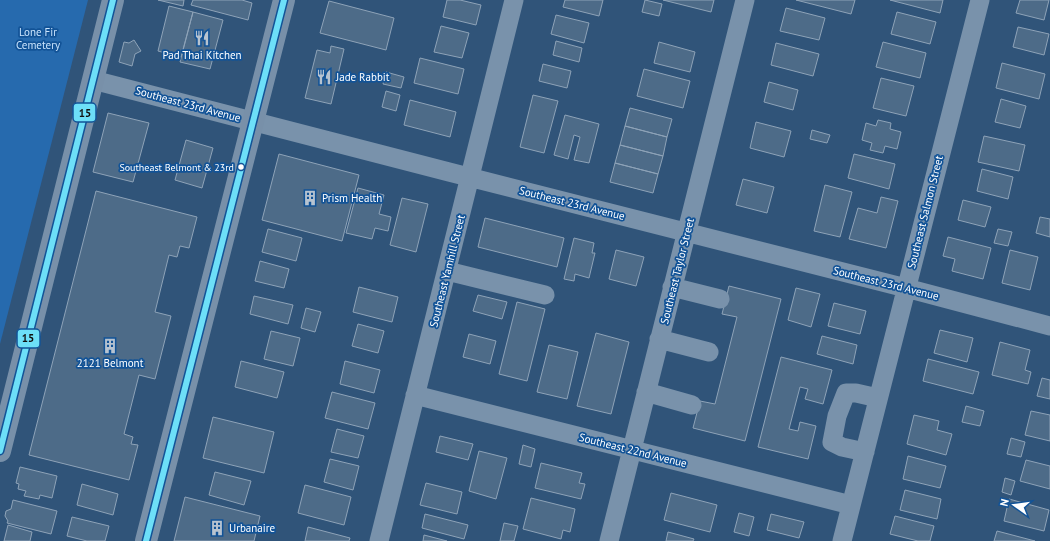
<svg xmlns="http://www.w3.org/2000/svg" width="1050" height="541" viewBox="0 0 1050 541" font-family="'PT Sans',sans-serif">
<style>
.green{fill:#266aae}
.building{fill:#4d6b88;stroke:#8ea3b8}
.lines{fill:none;stroke-linecap:round;stroke-linejoin:round}
.minor{stroke:#7992ab;stroke-width:19}
.major{stroke:#7890a9;stroke-width:22}
.bus-1-casing{stroke:#125397;stroke-width:9}
.bus-1{stroke:#6ddff8;stroke-width:6}
.bus-dot{fill:#fff;stroke:#125397;stroke-width:1.5}
.labels{text-anchor:middle;dominant-baseline:central;stroke-width:3.5;stroke-linejoin:round;paint-order:stroke}
.bus-label{font-size:10px;fill:#fff;stroke:#125397;text-anchor:end}
.park-label{font-size:11px;fill:#cae4fd;stroke:#125397}
.poi-label{font-size:11px;fill:#fff;stroke:#125397;text-anchor:start}
.street-label{font-size:11px;fill:#fff;stroke:#125397}
.line-badge{stroke:#125397;stroke-width:1.5}
.pale-badge-label{font-size:11px;text-anchor:middle;font-weight:bold;fill:#111}
</style>
<rect width="100%" height="100%" fill="#305479"/>
<path class="green" d="M0 0H88L0 344Z"/>
<path class="building" d="M158 0H184L183 6Z
M193 0H242L252 3 248 20 191 5Z
M447 0H460L481 5 476 25 443 17Z
M565 0H603L599 16 563 7Z
M645 0 662 4 659 16 642 12Z
M663 0H714L711 12Z
M796 0H855L851 14Z
M890 0H943L940 13Z
M1020 0H1049L1044 20 1016 13Z
M329 1 394 18 386 50 320 33Z
M169 6 193 12 181 57 158 51Z
M786 8 825 18 819 40 780 31Z
M193 12 223 20 210 69 180 62Z
M897 12 936 22 930 44 891 34Z
M556 15 589 23 584 43 551 34Z
M441 26 469 33 462 58 434 52Z
M1018 27 1049 34 1044 55 1013 47Z
M134 40 141 51 135 54 132 66 119 62 124 42 129 43Z
M556 41 582 48 579 62 553 55Z
M659 42 695 52 690 72 654 63Z
M883 42 926 53 920 78 876 67Z
M776 43 819 54 813 76 771 65Z
M331 46 344 49 331 104 305 98 317 50 330 53Z
M420 58 464 69 458 94 414 83Z
M1002 63 1045 74 1039 99 996 88Z
M543 64 571 71 567 88 539 81Z
M644 69 690 81 683 108 637 96Z
M386 72 404 77 401 88 383 84Z
M881 78 914 86 906 116 873 108Z
M769 82 798 90 793 110 764 102Z
M386 91 400 95 396 111 382 107Z
M533 95 558 101 544 153 520 147Z
M1001 99 1026 106 1020 128 995 122Z
M410 100 456 112 450 137 404 125Z
M630 108 672 119 667 137 625 126Z
M108 113 149 123 133 182 93 172Z
M565 115 599 124 589 163 574 160 580 137 574 135 568 159 554 155Z
M878 120 891 123 890 129 901 132 897 149 885 146 883 153 870 150 872 143 862 140 866 123 876 126Z
M756 122 791 131 784 157 750 148Z
M625 126 667 137 663 156 620 145Z
M812 130 830 135 827 143 810 139Z
M984 136 1025 145 1019 171 978 162Z
M186 140 213 148 202 188 175 180Z
M620 145 663 156 658 174 615 163Z
M279 154 359 175 342 241 262 220Z
M854 154 895 164 889 189 848 178Z
M615 163 658 174 653 193 610 182Z
M982 169 1013 177 1008 199 977 191Z
M743 179 774 187 767 213 736 205Z
M825 185 852 192 840 237 814 231Z
M358 188 384 195 379 214 391 217 388 231 375 228 372 239 346 233Z
M96 191 197 217 189 248 180 246 177 257 169 255 155 312 171 316 155 379 139 375 124 434 133 437 131 444 138 445 129 480 29 455Z
M881 197 898 201 886 248 849 239 858 208 877 213Z
M402 198 428 204 416 252 390 245Z
M963 200 991 207 985 227 958 220Z
M1040 217 1050 219V237L1036 233Z
M485 218 564 238 557 267 478 247Z
M268 229 302 238 296 261 262 252Z
M998 229 1012 232 1008 246 994 243Z
M948 237 991 248 983 279 952 271 955 259 943 256Z
M574 238 594 243 592 253H595L589 278 575 274 574 281 564 279Z
M616 250 644 257 636 286 609 279Z
M1010 250 1038 257 1030 290 1002 283Z
M260 261 289 269 284 288 255 281Z
M729 286 781 299 745 441 693 428 700 401 715 404 737 317 722 314Z
M359 287 398 297 392 322 353 312Z
M796 288 820 294 811 327 788 320Z
M478 295 507 302 502 319 473 311Z
M254 296 293 305 288 324 250 314Z
M517 302 545 309 527 381 499 374Z
M834 303 866 311 860 334 828 326Z
M306 308 321 312 315 332 301 328Z
M358 324 384 331 378 353 352 346Z
M940 330 973 338 967 362 934 353Z
M271 331 300 338 293 366 264 359Z
M596 333 629 342 611 414 577 406Z
M469 334 496 341 490 364 463 357Z
M822 336 857 345 853 364 817 354Z
M1000 342 1030 350 1025 370 1031 372 1028 384 992 375Z
M549 345 578 352 567 399 537 392Z
M781 357 832 370 823 404 805 399 808 389 800 387 789 429 798 431 800 422 816 426 808 459 758 447Z
M928 359 979 372 973 394 923 381Z
M241 361 284 372 277 398 235 387Z
M345 361 380 370 374 393 340 384Z
M1042 378 1050 380V399L1037 396Z
M332 392 375 403 368 429 325 418Z
M966 406 984 411 980 426 962 422Z
M1031 411 1050 415V441L1025 435Z
M914 415 939 421 937 430 952 434 946 455 907 444Z
M213 417 274 432 264 473 203 458Z
M337 429 364 436 358 458 331 452Z
M440 436 473 444 468 460 436 452Z
M1011 438 1025 442 1021 457 1007 454Z
M523 445 535 449 531 467 519 464Z
M479 451 507 458 496 499 469 491Z
M908 456 946 466 940 488 903 479Z
M330 459 359 466 353 490 324 482Z
M1026 460 1050 466V489L1020 481Z
M541 463 582 473 579 483 585 484 581 499 535 488Z
M20 467 57 476 52 498 40 495 39 499 24 496 26 491 18 489 19 484 16 483Z
M215 472 251 481 244 505 209 495Z
M1005 478 1015 481 1011 495 1002 492Z
M426 483 462 492 457 514 420 505Z
M82 484 118 494 113 515 77 505Z
M305 485 351 497 344 525 298 513Z
M905 490 941 499 937 519 900 510Z
M671 493 717 505 710 532 664 520Z
M185 497 260 516 254 541H174Z
M531 498 575 509 570 532 563 530 561 539 523 529Z
M1009 499 1049 510 1044 531 1004 521Z
M13 500 57 511 51 534 7 523 8 521 5 516 6 511 11 509Z
M739 513 754 517 749 536 734 532Z
M425 514 468 525 464 539 422 528Z
M771 514 804 522 799 538 767 530Z
M895 516 934 526 930 541H918L890 534Z
M72 517 109 526 105 541H87L67 536Z
M504 523 518 526 514 541H500Z
M8 525 32 532 30 541H4Z
M308 527 350 538 349 541H305Z
M997 531 1035 541H994Z
M668 532 694 539 693 541H666Z
M424 535 447 541H423Z"/>
<g class="lines">
<path class="minor" d="M93 80 449 172 906 288 1050 326
M447 271 545 295
M672 287 720 299
M659 339 709 352
M646 392 692 405
M415 395 851 505
M865 452 842 447 832 442 837 416 846 393H856L878 398
M379 541 514 0
M609 541 745 0
M842 541 980 0"/>
<path class="major" d="M0 451 113 0
M146 541 284 0"/>
<defs>
<path id="bus-1" d="M0 451 113 0
M146 541 284 0"/>
</defs>
<use href="#bus-1" class="bus-1-casing"/>
<use href="#bus-1" class="bus-1"/>
</g>
<defs>
<symbol id="restaurant-bare" viewBox="-9 -9 18 18"><path d="M-5-6h1v4h1v-4h1v4h1v-4h1v5L-1.5 .5V6h-2V.5L-5-1ZM5-6V6H3V1.5H1.5Q1.5-4 5-6Z" fill="#b7c3d0" stroke="#125397" stroke-width="2.5" paint-order="stroke"/></symbol>
<symbol id="building-bare" viewBox="-9 -9 18 18"><path d="M-4-6H4V6H1V3H-1V6H-4ZM-2.5-4.3h1.7v1.8h-1.7ZM.8-4.3h1.7v1.8H.8ZM-2.5-1h1.7V.8h-1.7ZM.8-1h1.7V.8H.8Z" fill="#b7c3d0" stroke="#125397" stroke-width="2.5" paint-order="stroke"/></symbol>
</defs>
<g fill-rule="evenodd">
<use href="#restaurant-bare" x="191" y="27" width="22" height="22"/>
<use href="#restaurant-bare" x="313" y="66" width="22" height="22"/>
<use href="#building-bare" x="299" y="187" width="22" height="22"/>
<use href="#building-bare" x="99" y="335" width="22" height="22"/>
<use href="#building-bare" x="206" y="517" width="22" height="22"/>
</g>
<circle class="bus-dot" cx="241" cy="167" r="3.5"/>
<g class="labels">
<g class="bus-label">
<text x="234" y="167">Southeast Belmont &amp; 23rd</text>
</g>
<g class="park-label">
<text x="38" y="32">Lone Fir<tspan x="38" dy="13">Cemetery</tspan></text>
</g>
<g class="poi-label">
<text x="202" y="55" text-anchor="middle">Pad Thai Kitchen</text>
<text x="336" y="77">Jade Rabbit</text>
<text x="322" y="198">Prism Health</text>
<text x="110" y="363" text-anchor="middle">2121 Belmont</text>
<text x="229" y="528">Urbanaire</text>
</g>
<g class="street-label">
<text transform="translate(188 104) rotate(15)">Southeast 23rd Avenue</text>
<text transform="translate(572 203) rotate(14)">Southeast 23rd Avenue</text>
<text transform="translate(925 212) rotate(-76)">Southeast Salmon Street</text>
<text transform="translate(447 271) rotate(-76)">Southeast Yamhill Street</text>
<text transform="translate(677 271) rotate(-76)">Southeast Taylor Street</text>
<text transform="translate(886 283) rotate(14)">Southeast 23rd Avenue</text>
<text transform="translate(633 450) rotate(14)">Southeast 22nd Avenue</text>
</g>
</g>
<g class="line-badge">
<rect x="73" y="103" width="23" height="19" rx="4" fill="#6ddff8"/>
<rect x="17" y="329" width="23" height="19" rx="4" fill="#6ddff8"/>
</g>
<g class="pale-badge-label">
<text x="85" y="117">15</text>
<text x="28" y="342">15</text>
</g>
<g transform="translate(1014 505) rotate(284)" stroke="#125397" stroke-width="3" paint-order="stroke">
<path d="M0-3L7 15L0 10L-7 15Z" fill="#ffffff"/>
<text y="-6" font-size="11" font-weight="bold" text-anchor="middle" fill="#ffffff">N</text>
</g>
</svg>
